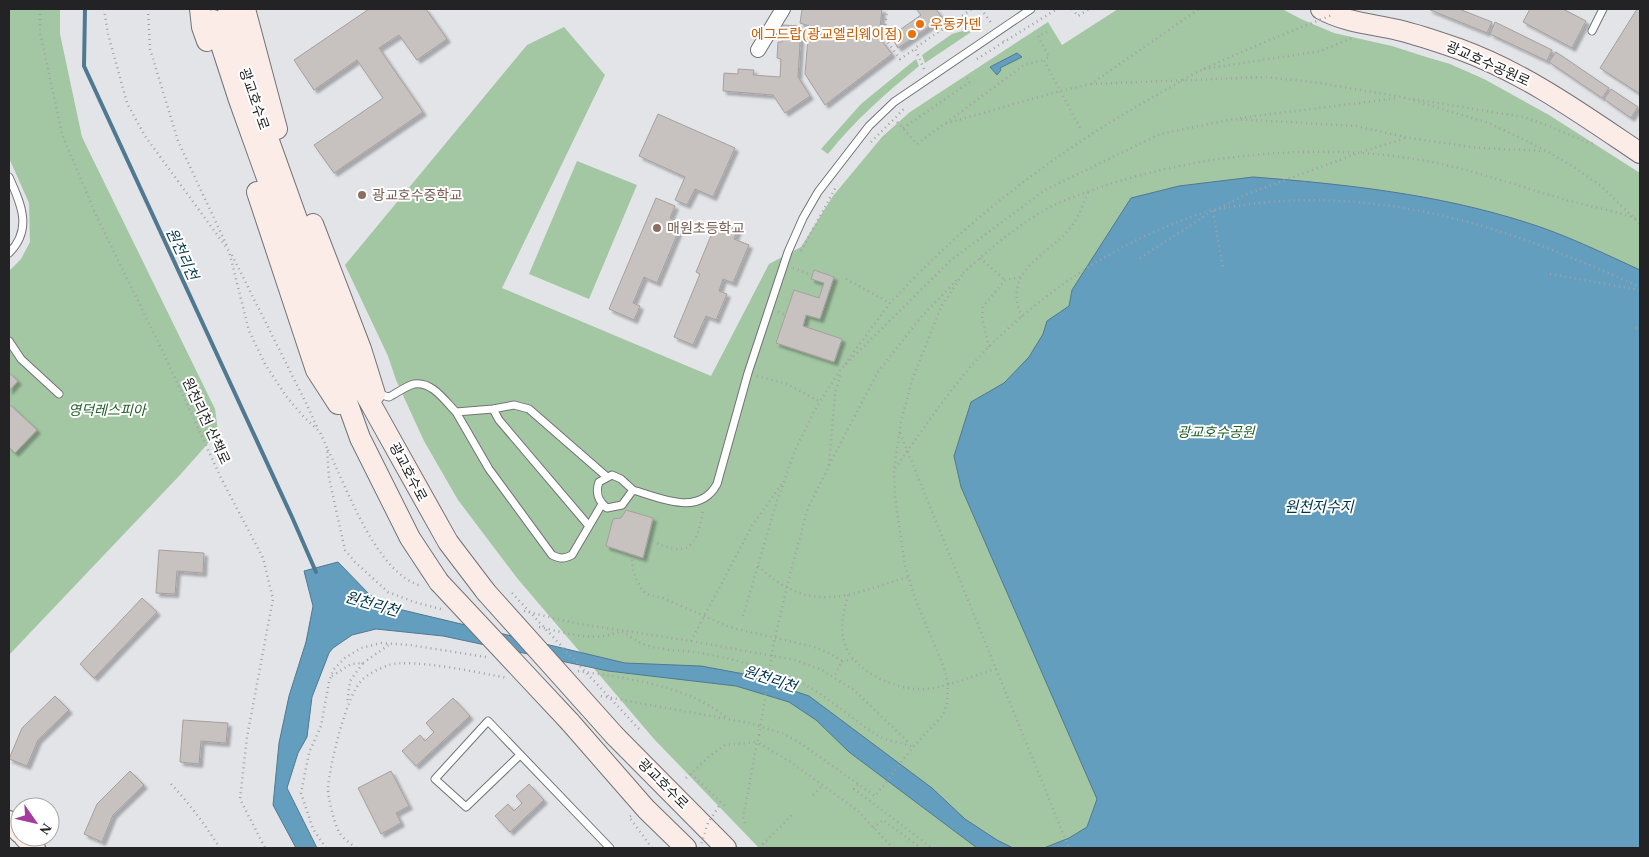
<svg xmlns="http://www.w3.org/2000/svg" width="1649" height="857" viewBox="0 0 1649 857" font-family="'Times New Roman','Noto Sans KR',serif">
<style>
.green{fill:#a3c6a3}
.water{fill:#639ebf;stroke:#507991}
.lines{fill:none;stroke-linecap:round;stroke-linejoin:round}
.stream{stroke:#507991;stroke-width:4}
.building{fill:#c7c2c0;stroke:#a5a09f;filter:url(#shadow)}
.lane-casing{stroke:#727376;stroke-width:9}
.street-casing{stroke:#727376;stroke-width:16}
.secondary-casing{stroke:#727376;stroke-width:22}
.path{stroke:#a1a2a5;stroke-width:2.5;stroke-dasharray:1 4;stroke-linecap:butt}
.lane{stroke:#fff;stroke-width:7}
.street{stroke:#fff;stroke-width:14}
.secondary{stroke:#fcece7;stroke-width:20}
.secondary-bridge-casing{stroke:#727376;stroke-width:22;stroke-linecap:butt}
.path-bridge{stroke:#a1a2a5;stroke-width:2.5;stroke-dasharray:1 4;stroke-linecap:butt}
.secondary-bridge{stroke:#fcece7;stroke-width:20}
.food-dot{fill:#e8710a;stroke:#fff;stroke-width:2}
.education-dot{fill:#8d6e63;stroke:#fff;stroke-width:2}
.labels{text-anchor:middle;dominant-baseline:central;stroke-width:4;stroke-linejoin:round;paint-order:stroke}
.food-label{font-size:14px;fill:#c56008;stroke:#fff;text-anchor:start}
.street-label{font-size:14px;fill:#232325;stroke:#fff}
.education-label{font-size:14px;fill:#785e54;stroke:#fff;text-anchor:start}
.park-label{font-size:14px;font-style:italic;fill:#226027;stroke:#fff}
.water-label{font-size:15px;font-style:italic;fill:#00354c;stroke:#fff}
</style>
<defs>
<filter id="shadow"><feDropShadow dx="3.5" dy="3.5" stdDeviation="1" flood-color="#0004"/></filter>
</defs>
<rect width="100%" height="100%" fill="#e3e4e8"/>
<path class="green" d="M9 9H60V34L82 137 215 409 218 432 180 475 9 655V271L21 259 30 242 29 203 9 158Z
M1118 9H1282L1301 19 1334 33 1392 46 1423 56 1450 64 1484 79 1549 115 1640 173V848H759L654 739 517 578 458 500 424 441 396 380 388 356 345 265 527 45 564 27 605 75 502 288 711 376 769 264 801 247 833 196 882 137 910 112 1048 22 1062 45Z
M966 30 971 32 925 63 922 55 952 34Z
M916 59 919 66C886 93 855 120 828 154L821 149 861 104Z
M577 161 637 185 589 299 529 274Z"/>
<path class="water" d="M1017 53 1022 57 1000 68 1001 70 997 75 990 67Z
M1253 177C1344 184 1437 194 1525 222 1564 234 1603 253 1640 270V848H1044L1069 838 1087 827 1097 799 961 487 954 456 971 402 1004 383 1029 357 1043 334 1047 321 1069 306 1072 290 1131 198 1179 186Z
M338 562 370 595 394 608 625 663 701 666 744 674 809 696 932 788 965 819 997 840 1013 848H977L849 752 816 720 789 702 736 686 608 671 443 636 376 629 352 635 333 648 329 653 312 697 307 737 298 753 287 788 317 848H296L273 805 279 743 289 696 306 642 313 606 304 571Z"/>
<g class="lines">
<path class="stream" d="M85 9 84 66 292 517 316 572"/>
</g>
<path class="building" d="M369 9H426L447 39 417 60 399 35 379 48 423 112 334 173 314 145 383 98 357 60 314 90 294 60Z
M802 9H882L879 37 892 54 825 105 805 74 809 26 800 23Z
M916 9H936L942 18 898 48 891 36 921 15Z
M1428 9H1459L1492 22 1487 33Z
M1530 9H1563L1586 21 1572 48 1523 22Z
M1637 9H1640V94L1600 68Z
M1495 22 1552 50 1547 61 1490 34Z
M783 25 801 26 798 77 810 96 785 113 773 95 723 91 724 73 738 74V69L754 70 753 75 780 77 781 59 777 58 778 42H782Z
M1556 52 1609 88 1602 98 1549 62Z
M1611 89 1638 107 1631 118 1604 99Z
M658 114 735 148 713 197 695 189 687 205 675 200 685 177 639 156Z
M656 198 675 206 670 218 682 223 657 283 644 277 633 303 640 306 634 320 609 309Z
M717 221 738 230 734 239 749 245 733 283 723 279 719 291 727 294 716 320 706 316 693 345 674 337 700 274 696 272Z
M814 270 834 277 820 319 806 315 803 326 842 339 834 362 776 343 794 290 819 298 824 283 811 279Z
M9 373 18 381 9 391Z
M9 404 37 430 15 453 9 447Z
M626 510 653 518 643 558 606 546 613 519 621 518Z
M159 550 204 553 203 573 177 571 175 594 156 593Z
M142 598 157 612 94 678 80 664Z
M55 696 69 710 38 740 27 766 9 759 22 728Z
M453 698 470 716 416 766 402 751 420 735 425 741 434 732 426 723Z
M183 720 228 723 226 743 201 741 199 764 180 762Z
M130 771 144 785 113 815 102 842 84 834 97 804Z
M391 771 409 806 396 813 401 823 381 834 358 788Z
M529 784 544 800 510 832 495 816 508 804 514 811 522 803 516 796Z"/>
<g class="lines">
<defs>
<path id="lane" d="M1592 31 1603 9
M9 177C21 204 33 229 9 253
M9 341 21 359 59 394
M378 394 389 397C397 393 406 386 414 384 432 381 445 401 456 412
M493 409 499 420 589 526
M612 475 621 479 633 490 622 505 607 508C598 501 595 493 599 482Z
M633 490C661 498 699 517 717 484L748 373 788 252 803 218 818 192 869 126 894 102 1031 9
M602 504 572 555C564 559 560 559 552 555L489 469 456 412 493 409 514 405 529 409 607 477
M520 755 466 807 435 779 488 721 610 848"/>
<path id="street" d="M758 50 783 9"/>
<path id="secondary" d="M200 9 202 27 207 41
M245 9 277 129
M1321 9C1344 22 1372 24 1398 30 1419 35 1439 42 1459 49 1525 73 1582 114 1640 153
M228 13 249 85 313 264 344 356 448 542 486 592
M213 20 239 100 360 438 410 538 439 582
M257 192 316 370 338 404
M313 224 361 349 375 394
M570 722 646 809 686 848
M615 736 726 848
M9 821 20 833
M24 837 35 848"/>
</defs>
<use href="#lane" class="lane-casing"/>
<use href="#street" class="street-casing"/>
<use href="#secondary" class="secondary-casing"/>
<path class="path" d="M40 9V32L62 134 95 213 164 354 221 478 263 558 273 599 247 737 240 799 265 848
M104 9 108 34 127 103 145 136 229 251 249 331 265 364 286 396 303 416 320 432 327 448 329 478 345 550 355 562 388 592 414 602 441 609
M148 9 150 49 178 141 227 246
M887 9 884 37 900 59 915 49
M981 9 992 24
M1072 9 1078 16 1089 9
M1047 32 1038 36 1049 57 1044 60 1081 130
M1003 41 1004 42 1057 9
M977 59 1004 42
M924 69 915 48 972 9
M1204 69 1321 51 1352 38
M1091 84 1265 77 1320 83 1402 97 1489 123 1547 151 1575 168 1601 186 1640 224
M1413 99 1523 117 1549 126 1589 143 1596 144
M1240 118 1398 98
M897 122 917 144 944 124 1060 91 1091 84 1199 9
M946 123 1024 65 1044 60
M903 128 970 82 965 75
M871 142 906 107
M1361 152 1406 138
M1215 210 1247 194 1356 154
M1213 211 1223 268
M801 251 837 185
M232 255 307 405 318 429
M980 258 1005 280
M1140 258 1208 214
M793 268 812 275
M963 273C991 248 1021 222 1054 205 1071 197 1090 191 1107 185 1206 153 1319 143 1421 160 1468 168 1514 185 1560 198 1586 206 1614 210 1640 220
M1550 274 1640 290
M846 279 890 303
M778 312 785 315
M1022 317C1001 270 1047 257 1071 227 1079 217 1083 204 1088 192
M1636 328H1640
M989 347 982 318 983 307 1005 280 1021 277
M845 364 890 303 914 278
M757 376 787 384 819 401
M900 433 1069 848
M328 450C347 488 377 575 422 586
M829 465 878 372 921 317 958 279
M895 468C928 423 959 374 1000 336 1050 289 1109 249 1173 224 1186 219 1200 213 1214 210 1301 192 1390 200 1475 224 1532 240 1586 263 1640 287
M827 470 829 465 835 393 841 373
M703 512C696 548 688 558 652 541L647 562 632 558 633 570 637 581 643 591 649 595 663 598 729 627 814 647 831 654 842 661 834 677
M758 566C811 616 848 595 908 577
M848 595C844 611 839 628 845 644 854 672 897 691 925 689 949 687 973 675 996 669
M524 611 574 623 691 641 795 660 820 669 854 690 910 744
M743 616 776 504 795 450 817 406 841 369 951 260 1045 190 1160 134 1234 119 1356 126 1409 138 1478 148 1547 151
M539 627C567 633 595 643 621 631 628 635 634 640 641 643 657 651 683 650 701 653 731 658 760 667 788 677 821 689 848 717 877 735 888 742 901 742 913 747
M691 641 752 526 783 482
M842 661 854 659
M363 663 390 644
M578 671C626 678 691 686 728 719
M332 676 351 664 363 663 350 681 347 704
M601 696 749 723 782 733 800 743 875 796 880 790 913 747 943 715 947 704 948 683 943 665 914 596 905 565 895 497 894 469 901 422 912 380 941 307 964 272
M759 735 757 742 789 761 857 810 893 848
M691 774 725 806
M686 778 711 755 725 745 757 742 743 819 745 824
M171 784C190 804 205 825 220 848
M858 785 854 789 932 848
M813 795 823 785
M631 816 629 817 652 848
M873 828 883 820 921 848
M326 848 313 829 301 793 309 753 321 726 329 682 333 670 345 658 361 648 381 643 410 645 486 657
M356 848C351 844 342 838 339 832 334 822 328 799 328 788 330 764 346 696 362 680 369 673 381 668 389 665 412 658 481 673 507 678
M767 848 763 844 794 813"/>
<use href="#lane" class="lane"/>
<use href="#street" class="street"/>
<use href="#secondary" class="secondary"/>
<defs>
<path id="secondary-bridge" d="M439 582 570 722
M486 592 615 736"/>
</defs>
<use href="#secondary-bridge" class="secondary-bridge-casing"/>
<path class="path-bridge" d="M914 278C984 207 1066 146 1153 97 1170 88 1188 76 1206 68 1247 49 1289 32 1332 15
M512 593 639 729
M759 735 774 642 790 574 808 508 827 470
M700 848 708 823 721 803"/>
<use href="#secondary-bridge" class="secondary-bridge"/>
</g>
<g class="food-dot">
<circle cx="920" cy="24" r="5"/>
<circle cx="912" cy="34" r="5"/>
</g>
<g class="education-dot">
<circle cx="362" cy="195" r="5"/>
<circle cx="657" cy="228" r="5"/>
</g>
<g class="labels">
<g class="food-label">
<text x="930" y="24">우동카덴</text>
<text x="902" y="34" text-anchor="end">에그드랍(광교엘리웨이점)</text>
</g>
<g class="street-label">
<text transform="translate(1488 64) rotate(24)">광교호수공원로</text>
<text transform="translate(254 99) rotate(71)">광교호수로</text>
<text transform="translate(206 421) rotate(65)">원천리천 산책로</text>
<text transform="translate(408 472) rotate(62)">광교호수로</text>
<text transform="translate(663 784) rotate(45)">광교호수로</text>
</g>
<g class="education-label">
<text x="372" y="195">광교호수중학교</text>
<text x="667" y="228">매원초등학교</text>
</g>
<g class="park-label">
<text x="107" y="410">영덕레스피아</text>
<text x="1216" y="432">광교호수공원</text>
</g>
<g class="water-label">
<text transform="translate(182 254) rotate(65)">원천리천</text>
<text x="1319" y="507">원천저수지</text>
<text transform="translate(372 604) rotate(16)">원천리천</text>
<text transform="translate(770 679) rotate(18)">원천리천</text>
</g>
</g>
<rect width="1649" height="857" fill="none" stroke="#232325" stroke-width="20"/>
<g transform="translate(35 822) rotate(124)"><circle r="24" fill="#ffffff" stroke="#a7a7a8"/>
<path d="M0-4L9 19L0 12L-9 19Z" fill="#a53b9c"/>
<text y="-8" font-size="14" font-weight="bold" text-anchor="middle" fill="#232325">N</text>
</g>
</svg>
